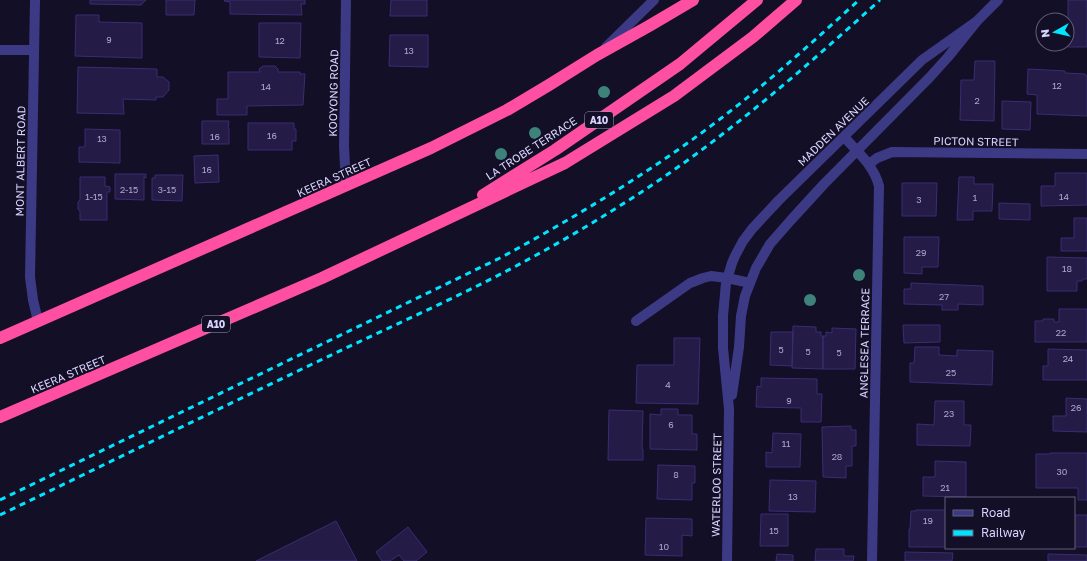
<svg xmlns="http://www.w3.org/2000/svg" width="1087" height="561" viewBox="0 0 1087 561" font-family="'Golos Text',sans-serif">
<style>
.building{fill:#241b47;stroke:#3b2d73}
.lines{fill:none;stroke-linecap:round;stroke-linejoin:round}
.minor{stroke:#3d3a85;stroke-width:10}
.highway{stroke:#ff4fa3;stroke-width:12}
.rail{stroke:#00e5ff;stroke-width:3;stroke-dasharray:6 5;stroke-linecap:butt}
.tree{fill:#3d827b}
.labels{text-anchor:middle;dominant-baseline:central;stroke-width:4;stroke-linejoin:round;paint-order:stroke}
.number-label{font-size:9px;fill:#aca6d1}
.shield{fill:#130f26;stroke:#9e99be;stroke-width:1}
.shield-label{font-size:10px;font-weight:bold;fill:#d9d4ff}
.street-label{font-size:11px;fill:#d9d4ff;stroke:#130f26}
</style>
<rect width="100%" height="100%" fill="#130f26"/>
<path class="building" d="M90 0H146L141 5 90 4Z
M166 0H195L194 15H166Z
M225 0H305V4H301L302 15 230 14V2L224 1Z
M391 0H427V16H390Z
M1068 0H1087V47H1068Z
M76 15H99V22L142 23V58L75 56Z
M259 23H301L300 58 259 57Z
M390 35H428V67L389 66Z
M975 61H995L994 121 960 120 961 80H974Z
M263 66H275L278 69V72H300V74H305L303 105 247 106V115H217V99H228V72H260L259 69Z
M78 67 157 69V77H163L169 82V90L163 97H156V100L123 99 124 114 77 113Z
M1028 69 1065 71V73L1085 74V75L1087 76V116L1037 114V95L1027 94Z
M1002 101 1031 102 1030 130 1002 129Z
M202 121H229L228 128H229V144H202Z
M248 123H294V129H296V141H292V150H248Z
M85 129 120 130V163L79 162V147H85Z
M218 155 219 182 195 183 194 156Z
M1055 173H1087V205L1041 206V186H1055Z
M115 174H146V178L144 177V200L115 199Z
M155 175H183L182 201 152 200V178H155Z
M80 177H105V186L110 187V192H107V220H80V211L78 209V202L80 200Z
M959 177H974V184H993L992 211H973V220H957Z
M902 183H937L936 216H902Z
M999 203 1030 204V220L999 219Z
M1074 218H1087V251H1061V238H1074Z
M904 237H939L938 267H922V274L904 273Z
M1047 257 1087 258V279H1083L1082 281H1077V291H1047Z
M911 283 983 286V305L958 304V310H942V305L904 304V289H911Z
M1059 309H1087V342H1035V321H1043V319H1054V322H1059Z
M903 325H940V342L904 343Z
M793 326 816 327V332H821V336H823V369L792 368Z
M832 328 856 329 855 369H823V336H826V332L832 333Z
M771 332H793L792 366 770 365Z
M674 338H700L698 404 636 403 637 365H674Z
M915 347H939V355L957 356V350L993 351 992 385 910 382V363H914Z
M1048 349 1087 350V380H1043V366H1048Z
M761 378 817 379V394H822L821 422H801V408L756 407 757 386 761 387Z
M1066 398 1087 399V432L1053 431V416H1066Z
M935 401H964V425H971L970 446 917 445V424L934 425Z
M661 409H678V415H692V434H697V450L650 449V414L661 415Z
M609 410 643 411 642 449H643V460H608Z
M851 426V430H856V446H852V466H846V478L823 477 822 427Z
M773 433 801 434 800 467H766V452L772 453Z
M1050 453H1087V500H1078V488H1036V454H1050Z
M935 461 966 462V497L923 496V477H935Z
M658 465 695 466V483H692V500L657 499Z
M770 480 816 481 815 512 769 511Z
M916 510H946V547H909V529H910L911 511H916Z
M761 514H788V546H760Z
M1074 515H1087V547H1074Z
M646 518 692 519V536L682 535V556L645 555Z
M336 521 357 561H256Z
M408 527 427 552 416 561H404L399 555 390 561H382L376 552Z
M816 549H844V556H854L853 561H815Z
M905 552 953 553 952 561H905Z
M777 554 793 555V561H776Z
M1048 554 1087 555V561H1048Z"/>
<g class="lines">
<path class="minor" d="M35 0 30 277 33 300 38 321
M606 47 654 0
M0 50H34
M844 137C858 152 874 166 879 186L872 561
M869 164 877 158 892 152 1087 154
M346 186 344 146 346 0
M636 321 690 283 703 278 711 276 727 278 750 283
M732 395 739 347 741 316 745 296 756 268 770 244 791 220 824 184 930 77 948 57 977 21 998 0
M727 561 729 409 723 348V316L726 283 732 263 735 256 743 241 752 229 778 201 922 60 977 21"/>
<path class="highway" d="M483 195 555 150 680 64 757 0
M0 338 431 148 507 110 549 85 597 55 649 26 693 0
M0 417 322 278 565 163 674 96 753 37 796 0"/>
<path class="rail" d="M0 500 502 257C579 215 654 170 724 116 771 80 815 40 859 0
M0 515C108 463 216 410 325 358 377 333 431 309 483 283 541 254 598 221 652 185 734 130 807 66 880 0"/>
</g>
<g class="tree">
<circle cx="604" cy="92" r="6"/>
<circle cx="535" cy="133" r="6"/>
<circle cx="501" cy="154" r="6"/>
<circle cx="859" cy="275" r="6"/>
<circle cx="810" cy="300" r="6"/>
</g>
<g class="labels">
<g class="number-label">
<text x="109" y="39">9</text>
<text x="280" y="40">12</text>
<text x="409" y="50">13</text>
<text x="1057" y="85">12</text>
<text x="266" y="86">14</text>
<text x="977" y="100">2</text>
<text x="272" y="135">16</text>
<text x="215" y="136">16</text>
<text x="102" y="138">13</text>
<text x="207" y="169">16</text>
<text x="129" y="189">2-15</text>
<text x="167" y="189">3-15</text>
<text x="94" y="196">1-15</text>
<text x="1064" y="196">14</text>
<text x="975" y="197">1</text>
<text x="919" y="199">3</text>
<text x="921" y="252">29</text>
<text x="1067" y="268">18</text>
<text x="944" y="296">27</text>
<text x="1061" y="332">22</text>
<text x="781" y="349">5</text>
<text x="808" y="351">5</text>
<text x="839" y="352">5</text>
<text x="1068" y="358">24</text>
<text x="951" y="372">25</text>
<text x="668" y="384">4</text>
<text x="789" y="400">9</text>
<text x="1076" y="407">26</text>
<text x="949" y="413">23</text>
<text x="671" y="424">6</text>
<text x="786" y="443">11</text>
<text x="837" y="456">28</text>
<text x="1062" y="471">30</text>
<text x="676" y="474">8</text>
<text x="945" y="487">21</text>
<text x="793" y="496">13</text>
<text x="928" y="520">19</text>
<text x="774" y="530">15</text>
<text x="664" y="546">10</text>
</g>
<g class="shield">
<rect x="585" y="112" width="28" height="16" rx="3"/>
<rect x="202" y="316" width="28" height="16" rx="3"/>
</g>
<g class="shield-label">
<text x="599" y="120">A10</text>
<text x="216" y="324">A10</text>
</g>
<g class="street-label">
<text transform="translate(333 93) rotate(-89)">KOOYONG ROAD</text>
<text transform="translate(833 131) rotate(-44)">MADDEN AVENUE</text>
<text transform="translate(976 141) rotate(1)">PICTON STREET</text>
<text transform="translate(531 148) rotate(-33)">LA TROBE TERRACE</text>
<text transform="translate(20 161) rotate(-89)">MONT ALBERT ROAD</text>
<text transform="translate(334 177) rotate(-24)">KEERA STREET</text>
<text transform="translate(864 343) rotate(-89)">ANGLESEA TERRACE</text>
<text transform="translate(68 374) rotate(-23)">KEERA STREET</text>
<text transform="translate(716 485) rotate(-89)">WATERLOO STREET</text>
</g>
</g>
<rect x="945" y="497" width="130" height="52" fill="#130f26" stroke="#625e7d"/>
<rect x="953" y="510" width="20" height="6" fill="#3d3a85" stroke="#625e7d"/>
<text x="981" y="517" font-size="12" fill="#d9d4ff">Road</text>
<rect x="953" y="530" width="20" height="6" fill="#00e5ff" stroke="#625e7d"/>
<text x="981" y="537" font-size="12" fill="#d9d4ff">Railway</text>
<g transform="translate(1055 32) rotate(262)"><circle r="19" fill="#130f26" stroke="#625e7d"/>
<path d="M0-3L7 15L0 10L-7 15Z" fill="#00e5ff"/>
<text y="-6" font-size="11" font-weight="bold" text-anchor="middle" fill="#d9d4ff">N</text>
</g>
</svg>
